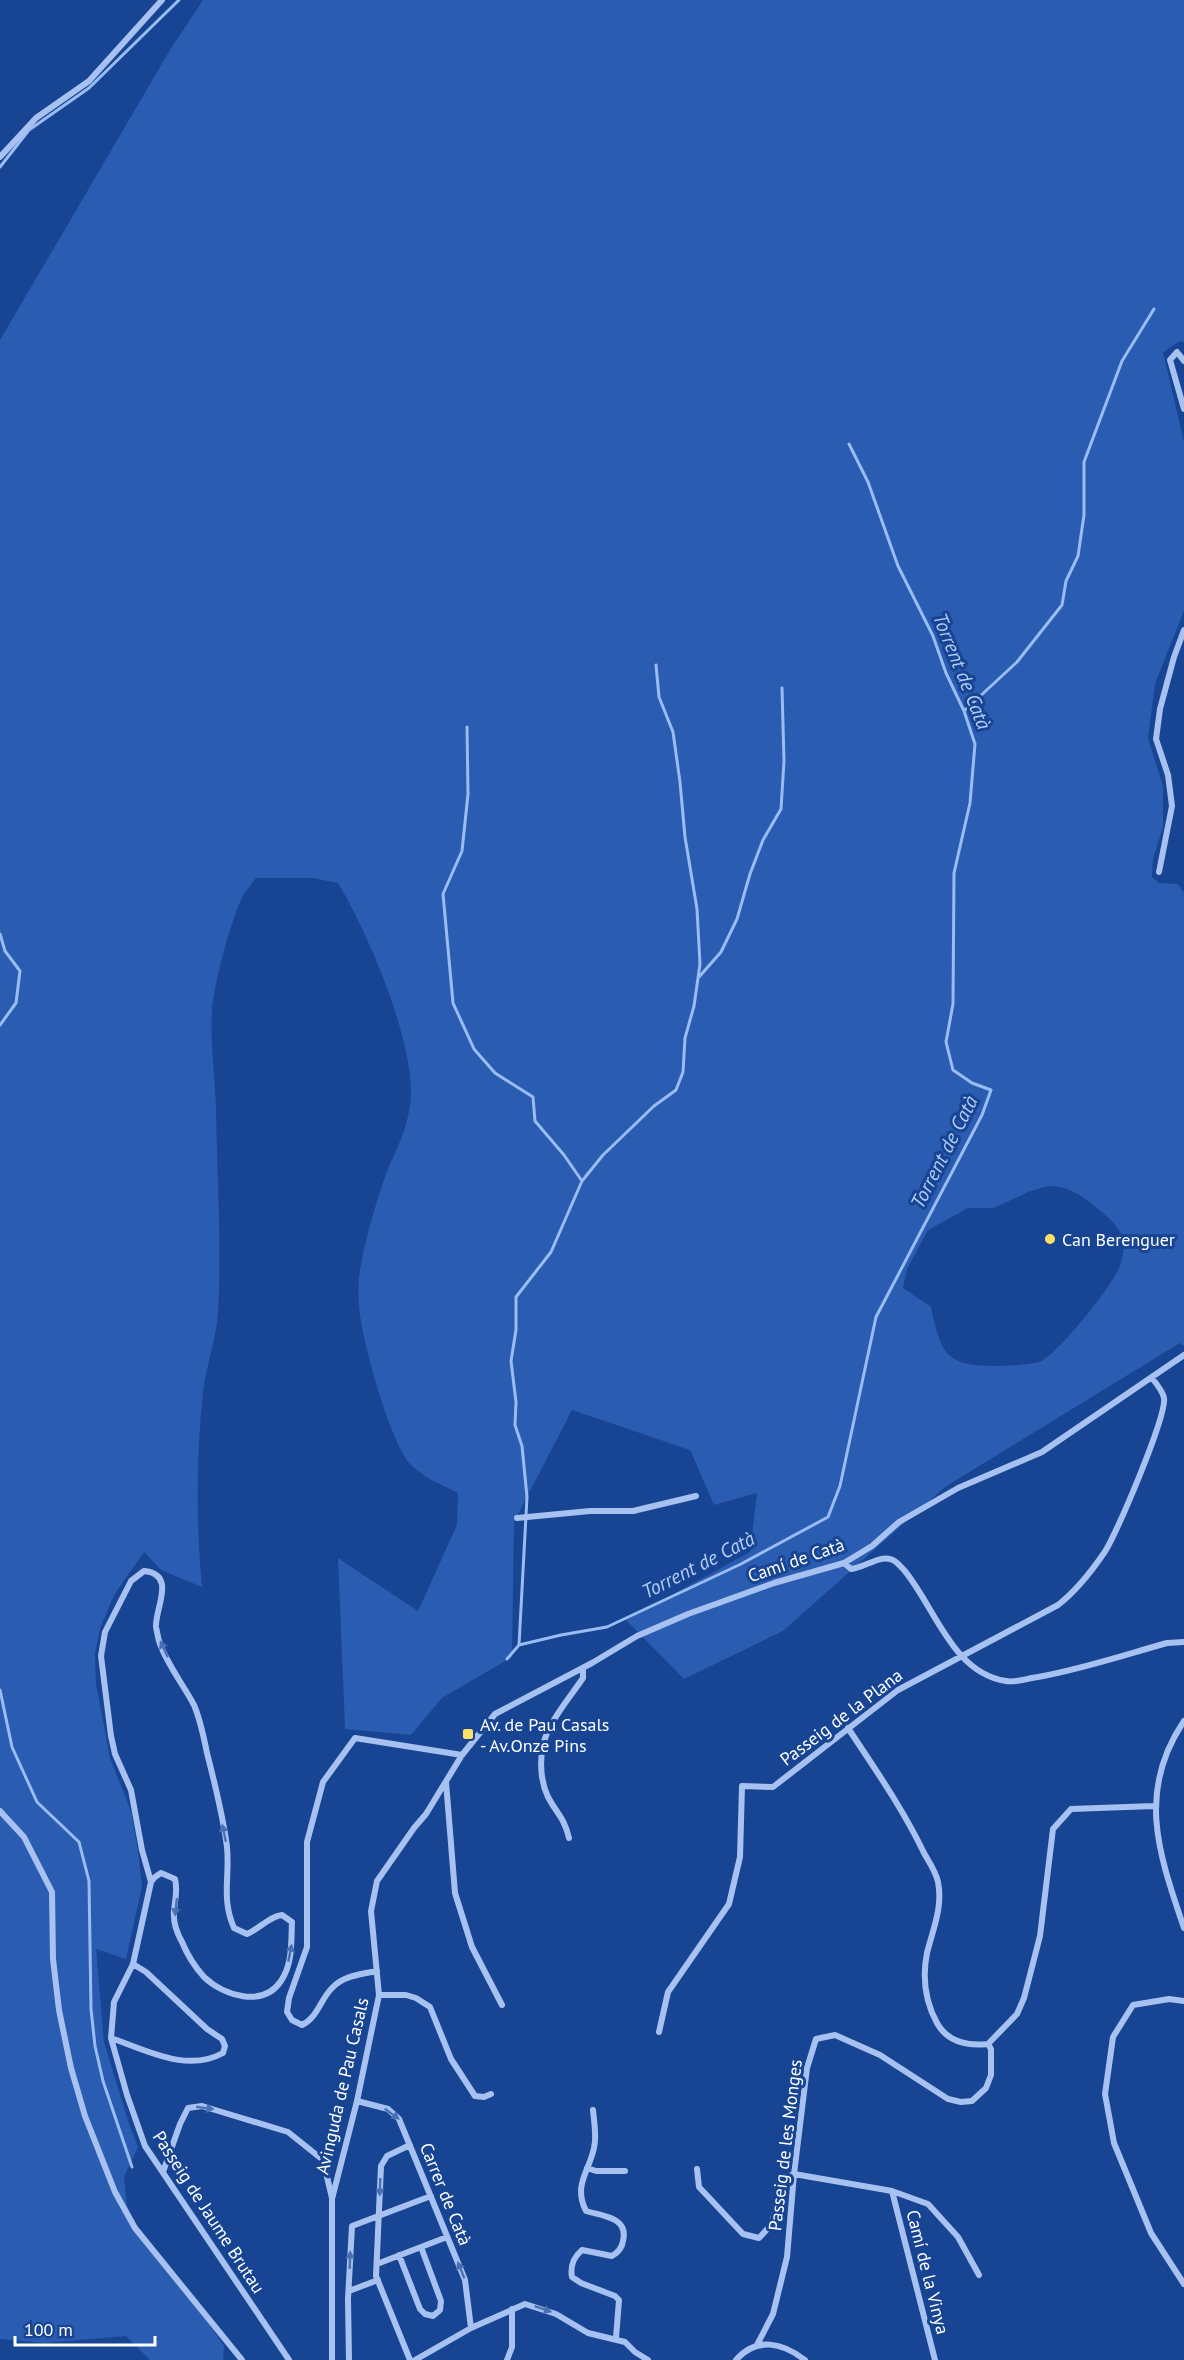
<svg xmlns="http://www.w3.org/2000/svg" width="1184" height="2360" viewBox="0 0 1184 2360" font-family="'PT Sans',sans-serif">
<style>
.green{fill:#2a5cb1;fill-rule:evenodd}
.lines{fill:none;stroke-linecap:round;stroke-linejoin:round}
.stream{stroke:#99bcf3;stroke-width:3}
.street{stroke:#a7c2f0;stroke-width:6}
.oneway{fill:#4970b4}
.poi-dot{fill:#ffdf66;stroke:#174493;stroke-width:2}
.labels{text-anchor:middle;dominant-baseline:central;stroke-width:6;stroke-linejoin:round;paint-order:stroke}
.poi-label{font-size:18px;fill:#fff;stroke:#174493;text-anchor:start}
.street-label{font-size:18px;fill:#fff;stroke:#174493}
.water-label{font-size:20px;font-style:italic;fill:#b3cdf7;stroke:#174493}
</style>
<rect width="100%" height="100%" fill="#174493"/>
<path class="green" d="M203 0H1184V342L1180 341 1163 352 1184 442V611L1155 684 1148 738 1163 786V827L1153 859 1152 877 1159 883 1178 884 1184 893V1346L1180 1343 945 1487 783 1631 684 1679 626 1620 750 1552 757 1493 714 1505 690 1450 572 1410 514 1522 512 1657 442 1698 411 1735 345 1729 338 1558 418 1611 457 1525 458 1493C442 1485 424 1478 411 1465 390 1443 361 1338 359 1306 356 1279 363 1252 370 1225 375 1207 381 1187 388 1169 399 1144 411 1120 411 1091 410 1032 368 933 338 883L313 878H256C251 885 244 892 241 900 230 924 214 984 212 1010 210 1043 215 1076 216 1109 217 1177 222 1245 218 1313 216 1341 206 1365 203 1393 196 1457 196 1523 202 1587L161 1570 144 1552 114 1595 100 1629 95 1653 96 1684 110 1758 131 1811 138 1851 142 1887 126 1959 96 1949 104 2042 129 2124 138 2147 124 2177 127 2205 136 2231 152 2253 205 2318 224 2346 223 2360H150L126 2336 44 2343 0 2339V340L170 50ZM1048 1186C1069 1186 1082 1196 1097 1208 1107 1217 1120 1226 1123 1239 1125 1248 1122 1258 1120 1266 1113 1285 1059 1353 1041 1361 1031 1365 1006 1366 995 1366 946 1366 941 1354 931 1307L903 1288 907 1269 928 1230 968 1208H994L1028 1192Z"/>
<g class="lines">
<path class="stream" d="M0 167 29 130 89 88 179 0
M964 711 1017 662 1062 605 1066 581 1078 556 1084 515V462L1122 361 1154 309
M467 727 468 794 462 851 443 894 453 1003 474 1049 495 1073 533 1097 535 1121 564 1155 582 1181
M0 934 5 951 20 971 16 1003 0 1025
M699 977 721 952 737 919 750 874 763 840 781 809 784 761 782 688
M519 1645 527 1497 522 1446 515 1425 516 1402 511 1361 516 1330V1297L551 1252 582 1181 603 1155 628 1131 654 1106 676 1090 683 1072 685 1038 694 1006 700 964 697 909 685 837 680 782 673 732 659 697 656 665
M507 1659 519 1645 561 1635 607 1627 741 1564 828 1517 840 1486 876 1317 982 1115 991 1090 972 1083 953 1070 946 1042 953 1004 954 873 970 803 975 744 964 711 946 673 933 636 898 566 868 482 849 444
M0 1690 12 1747 37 1802 79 1842 89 1881 91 2009 95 2046 103 2081 132 2167"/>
<path class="street" d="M0 157 36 118 89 81 162 0
M1184 361 1177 352 1170 360 1184 409
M1159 872 1172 806 1168 775 1156 739 1160 709 1174 657 1184 630
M517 1518 590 1511H633L696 1496
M844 1563 851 1569C864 1568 877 1556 890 1559 896 1560 900 1566 904 1570 935 1607 952 1673 1006 1681 1016 1683 1028 1678 1038 1677 1082 1669 1124 1655 1167 1643L1184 1642
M1184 1721C1136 1792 1159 1854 1184 1928
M848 1728C875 1769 903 1809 924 1853 929 1862 936 1872 938 1882 943 1907 933 1929 927 1953 922 1978 925 2001 937 2023 948 2043 969 2046 988 2044L1017 2014 1024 1998 1040 1936 1053 1829 1071 1809 1154 1806
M446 1782 455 1893 472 1947 502 2005
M0 1811 24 1837 52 1892 53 1959 59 2010 71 2068 85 2116 115 2192 135 2228 242 2360
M569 1838C564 1817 557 1814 548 1797 539 1778 539 1752 547 1733 553 1717 573 1693 583 1678V1668
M151 1882 142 1850 131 1790 115 1754 111 1736 101 1656 105 1632 131 1581 144 1571C177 1574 155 1608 156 1627 157 1632 158 1637 159 1641 166 1663 183 1684 194 1705 200 1719 204 1738 207 1753 215 1784 223 1816 227 1847 230 1877 221 1898 234 1928L247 1934C259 1929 270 1916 282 1915L292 1922C291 1942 293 1963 281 1981 263 2008 224 1996 204 1977 195 1967 187 1954 182 1942 177 1933 173 1921 174 1911 175 1899 178 1891 175 1879L161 1873 155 1877 151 1882 133 1964 114 2002 111 2038 127 2095 145 2146 289 2360
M377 1971C361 1974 343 1976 332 1988 320 2000 318 2017 302 2025L292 2020 287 2012 289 1998 307 1947V1842L323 1782 355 1738 462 1755
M379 1995H406L416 1998 430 2007 451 2059 475 2096 484 2097 491 2094
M1184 2001 1169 1999 1133 2005 1113 2037 1105 2094 1114 2143 1151 2233 1184 2284
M659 2032 668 1992 729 1904 740 1857 742 1786 773 1787 898 1690 1058 1605C1076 1591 1091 1572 1104 1553 1116 1536 1167 1415 1164 1398 1163 1392 1156 1383 1152 1378
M111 2038C146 2050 187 2073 223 2053L225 2046 222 2039 207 2029 146 1972 133 1964
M357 2101 388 2109 399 2119 465 2280 471 2328
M593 2110C594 2122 597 2136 594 2148 589 2172 573 2185 586 2211 602 2216 629 2217 623 2241 622 2248 619 2252 612 2256L582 2250C573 2258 570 2266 572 2277L581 2283 615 2296 619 2300 616 2338
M587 2168 596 2171H625
M697 2169 699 2187 743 2234 759 2238 771 2225 785 2178 794 2174 892 2191 928 2204 958 2237 979 2275
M163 2172 180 2124 188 2108 202 2106 288 2132 323 2160 332 2198
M892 2191 935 2360
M399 2255 420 2309 425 2314 433 2316 440 2310 441 2301 421 2247
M377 2264 447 2237
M349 2291 378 2280
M757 2345 773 2314 787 2257 794 2174 807 2068 816 2039 835 2035 880 2055 948 2099 961 2102 972 2101 986 2088 991 2075V2049L988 2044
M332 2360V2199L357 2101 379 1995 371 1911 377 1881 414 1828 426 1814 462 1755 495 1714 592 1663 637 1636 688 1614 774 1583 844 1563 872 1546 899 1522 958 1488 1042 1452 1184 1355
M349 2360 348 2299 352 2226 431 2196
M410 2360 376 2276 381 2166 387 2156 410 2145
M415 2360 471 2328 525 2304 556 2314 588 2333 625 2342 635 2352 648 2360
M507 2360 512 2347V2309
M736 2360C757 2336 783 2343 805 2360"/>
</g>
<defs><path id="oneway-solid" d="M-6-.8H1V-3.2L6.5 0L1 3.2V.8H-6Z" transform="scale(1.5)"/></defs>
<g class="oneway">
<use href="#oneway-solid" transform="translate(164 1649) rotate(-115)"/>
<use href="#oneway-solid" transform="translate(224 1833) rotate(-102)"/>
<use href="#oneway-solid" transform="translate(176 1907) rotate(96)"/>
<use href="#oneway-solid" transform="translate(290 1953) rotate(-79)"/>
<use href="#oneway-solid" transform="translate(205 2108) rotate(7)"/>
<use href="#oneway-solid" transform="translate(392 2114) rotate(36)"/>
<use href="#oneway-solid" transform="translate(380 2187) rotate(92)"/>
<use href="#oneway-solid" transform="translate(350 2260) rotate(-88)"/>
<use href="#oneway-solid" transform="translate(461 2270) rotate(-112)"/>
<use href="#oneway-solid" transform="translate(543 2309) rotate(19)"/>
</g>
<g class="poi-dot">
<circle cx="1050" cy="1239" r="6"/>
<rect x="462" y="1728" width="12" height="12" rx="3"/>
</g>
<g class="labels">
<g class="poi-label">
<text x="1062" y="1239">Can Berenguer</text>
<text x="480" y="1724">Av. de Pau Casals<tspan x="480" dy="21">- Av.Onze Pins</tspan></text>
</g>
<g class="street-label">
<text transform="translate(796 1560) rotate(-19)">Camí de Catà</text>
<text transform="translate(841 1717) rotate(-37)">Passeig de la Plana</text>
<text transform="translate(342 2086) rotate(-77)">Avinguda de Pau Casals</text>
<text transform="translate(785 2145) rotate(-83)">Passeig de les Monges</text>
<text transform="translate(446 2194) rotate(68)">Carrer de Catà</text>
<text transform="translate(209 2212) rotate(57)">Passeig de Jaume Brutau</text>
<text transform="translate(928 2272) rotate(76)">Camí de la Vinya</text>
</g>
<g class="water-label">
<text transform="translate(962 671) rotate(68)">Torrent de Catà</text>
<text transform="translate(944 1152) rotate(-63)">Torrent de Catà</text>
<text transform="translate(698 1565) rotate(-27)">Torrent de Catà</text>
</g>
</g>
<path d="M15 2336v9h140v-9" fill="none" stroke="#ffffff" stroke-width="3"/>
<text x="24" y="2336" font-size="18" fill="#ffffff" stroke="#174493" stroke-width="4.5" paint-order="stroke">100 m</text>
</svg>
